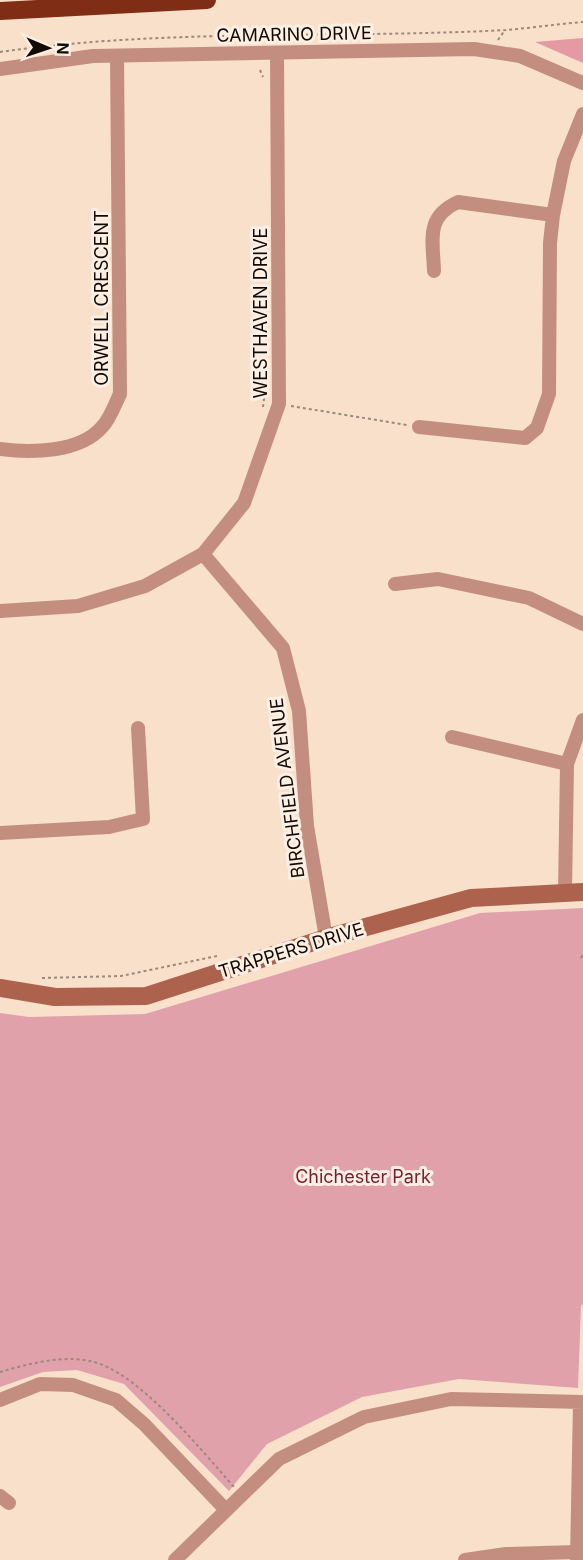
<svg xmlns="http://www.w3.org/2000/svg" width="583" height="1560" viewBox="0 0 583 1560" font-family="Inter,sans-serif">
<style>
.green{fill:#e1a1aa}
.forest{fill:#e499a3}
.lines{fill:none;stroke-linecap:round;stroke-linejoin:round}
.path{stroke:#9b897a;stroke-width:2;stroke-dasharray:3 3;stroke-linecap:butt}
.street{stroke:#c38e7f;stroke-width:14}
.secondary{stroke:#ad624d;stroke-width:18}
.highway{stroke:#802d15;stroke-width:18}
.labels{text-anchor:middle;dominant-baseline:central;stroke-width:6;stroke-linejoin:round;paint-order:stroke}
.street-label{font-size:18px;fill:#120a04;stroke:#feefe3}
.park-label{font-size:18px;fill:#741d33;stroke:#feefe3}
</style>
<rect width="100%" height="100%" fill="#f9e0cb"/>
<path class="green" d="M583 908V1305H581L578 1388 459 1379 362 1397 267 1444 229 1491 124 1384 77 1370 43 1372 0 1387V1013L29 1017 145 1014 480 913Z"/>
<path class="forest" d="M583 38V63L535 42Z"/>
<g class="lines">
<path class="path" d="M498 40 505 30
M0 52C168 28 337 39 506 30 531 28 557 24 583 22
M260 70 263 77
M291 406 407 425
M263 407 265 391
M581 958 583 954
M42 978 121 976 217 956
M0 1372C28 1364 60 1355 90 1361 137 1370 202 1451 234 1487"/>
<path class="street" d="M0 69 93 56 474 49 520 56 583 83
M434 271C433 240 425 217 458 202L553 215
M419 427 525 438 537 428 549 394 550 243 553 215 564 161 583 114
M0 449C30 453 80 453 102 427 110 419 115 404 120 394L117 56
M203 554 283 648 299 711 307 826 326 938
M395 584 438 579 529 598 583 624
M0 611 78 606 145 586 203 554 244 503 279 404 277 53
M452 737 567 764
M0 833 109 827 143 819 138 728
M565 893 567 764 583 720
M0 1400 40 1384 73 1385 116 1400 144 1424 226 1510
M0 1496 9 1503
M175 1560 279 1459 364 1417 451 1399 583 1402
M465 1560 506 1554 577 1552
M577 1560 580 1402"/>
<path class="secondary" d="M0 988 55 997 146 996 326 938 471 898 583 892"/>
<path class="highway" d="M0 11 207 0"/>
</g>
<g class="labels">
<g class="street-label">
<text transform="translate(294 34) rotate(-1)">CAMARINO DRIVE</text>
<text transform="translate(101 298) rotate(-90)">ORWELL CRESCENT</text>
<text transform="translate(260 313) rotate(-90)">WESTHAVEN DRIVE</text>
<text transform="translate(287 788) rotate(-97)">BIRCHFIELD AVENUE</text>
<text transform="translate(291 950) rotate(-17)">TRAPPERS DRIVE</text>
</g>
<g class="park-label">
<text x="363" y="1176">Chichester Park</text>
</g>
</g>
<g transform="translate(48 48) rotate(92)" stroke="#feefe3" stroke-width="4.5" paint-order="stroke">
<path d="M0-4.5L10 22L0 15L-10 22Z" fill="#120a04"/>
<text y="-9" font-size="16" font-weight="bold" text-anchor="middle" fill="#120a04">N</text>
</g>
</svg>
